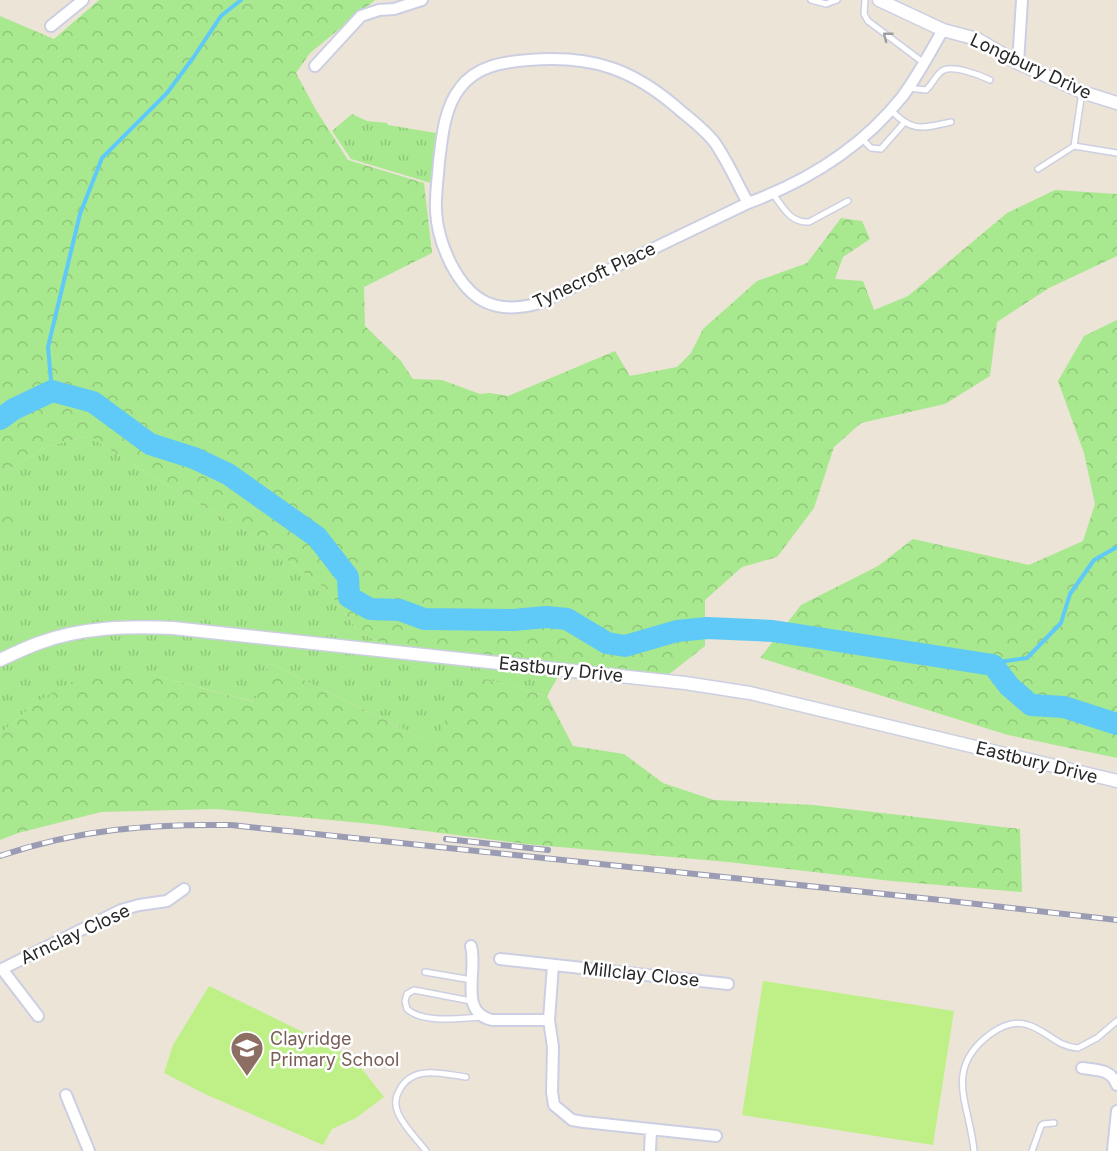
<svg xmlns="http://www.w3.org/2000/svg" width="1117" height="1151" viewBox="0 0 1117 1151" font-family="Inter,sans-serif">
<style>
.grass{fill:url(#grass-tufts)}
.forest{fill:url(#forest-crowns)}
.pitch{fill:#bff088}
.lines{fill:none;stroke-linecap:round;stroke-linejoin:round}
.stream{stroke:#5fc9f8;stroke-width:4}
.river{stroke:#5fc9f8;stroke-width:22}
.service-casing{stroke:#cccfe2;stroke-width:8}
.minor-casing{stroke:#cccfe2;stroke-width:14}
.tertiary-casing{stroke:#cccfe2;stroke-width:15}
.service{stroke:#fff;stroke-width:5}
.minor{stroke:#fff;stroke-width:10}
.tertiary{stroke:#fff;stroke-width:12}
.rail-casing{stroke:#9a9cb4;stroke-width:6}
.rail{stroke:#fff;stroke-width:4;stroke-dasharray:11;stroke-linecap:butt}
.oneway{stroke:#9e9e9e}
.labels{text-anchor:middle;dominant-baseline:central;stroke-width:5;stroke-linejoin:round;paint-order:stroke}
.street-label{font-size:18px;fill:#272727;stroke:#fff}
.education-label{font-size:18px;fill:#785e54;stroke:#fff;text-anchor:start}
</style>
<defs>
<pattern id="grass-tufts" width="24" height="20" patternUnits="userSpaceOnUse" patternTransform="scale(1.5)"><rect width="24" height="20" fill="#a8e88e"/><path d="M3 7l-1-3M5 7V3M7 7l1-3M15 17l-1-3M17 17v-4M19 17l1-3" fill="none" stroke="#91c77a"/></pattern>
<pattern id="forest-crowns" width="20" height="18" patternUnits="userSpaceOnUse" patternTransform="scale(1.5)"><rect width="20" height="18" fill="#a8e88e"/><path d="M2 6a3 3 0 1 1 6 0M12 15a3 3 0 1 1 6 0" fill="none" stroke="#91c77a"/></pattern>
</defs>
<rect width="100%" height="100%" fill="#ece4d7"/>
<path class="grass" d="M352 114 367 121 387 123 388 125 436 133 431 183 351 159 332 131Z
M89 436 140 469 258 538 326 589 359 632 384 644 566 663 547 696 486 679 436 745 269 663 255 702 150 674 38 701 0 734V542L22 521 0 494V474L49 446Z"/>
<path class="forest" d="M99 0H375L310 53 296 73 316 110 348 160 424 183 432 253 364 287 365 326 401 361 413 379 442 380 480 394 490 393 508 396 615 351 630 376 677 367 691 353 703 329 757 281 807 263 841 218 862 221 870 239 843 257 835 279 863 281 874 310 908 296 1007 213 1055 190 1117 194V256L1049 288 997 322 990 376 945 404 861 423 834 447 814 508 777 557 742 567 705 600V646L668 675 384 644 359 632 326 589 258 538 140 469 89 436 49 446 0 474V16L54 39Z
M1117 320V758L1008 735 760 658 801 605 878 566 913 539 1029 565 1083 541 1095 504 1084 453 1058 381 1084 336Z
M0 494 23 521 0 542Z
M269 663 436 745 453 698 486 679 547 696 573 746 624 754 663 783 714 800 813 805 1020 829 1022 892 892 881 728 862 526 844 372 824 216 809 101 812 18 833 0 840V734L38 701 82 676 150 674 254 702Z"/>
<path class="pitch" d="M763 981 954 1011 933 1145 742 1115Z
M209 986 352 1056 384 1097 356 1118 332 1129 323 1145 207 1095 164 1073 173 1045Z"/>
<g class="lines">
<path class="stream" d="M52 391 48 347 80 214 102 158 167 93 193 58 221 16 241 0
M993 665 999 662 1027 658 1061 623 1070 594 1094 560 1117 547"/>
<path class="river" d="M0 419 14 409 52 391 93 402 150 444 194 458 228 474 317 537 348 577 349 597 370 609 400 610 424 619 513 620 546 617 567 619 607 643 625 646 677 631 707 628 773 631 993 665 1009 686 1031 705 1064 707 1117 724"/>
<defs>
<path id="service" d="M811 0 826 4 837 0
M865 0 864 14 868 21 924 63
M908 88 926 90C932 85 935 76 942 71 951 64 980 75 990 80
M1082 92 1074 146 1117 153
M891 110C912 133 923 128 951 122
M862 139 871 148 881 149 903 124
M1038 169 1074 146
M773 194C783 207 790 223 809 222L848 201
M425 972 472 980
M471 1001 414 990 407 994 405 1001 407 1009C423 1024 462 1018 482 1017
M426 1151C417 1139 404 1127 398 1113 395 1106 395 1098 399 1091 412 1064 442 1074 466 1077
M974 1151C970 1105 943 1070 989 1035 1000 1027 1013 1020 1028 1025 1046 1030 1057 1047 1078 1048L1097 1038 1117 1021
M1032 1151 1041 1126 1043 1124 1054 1123"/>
<path id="minor" d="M51 26 83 0
M1018 63 1022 0
M315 66 361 16 379 10 394 9 422 0
M748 203C737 183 728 162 715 143 706 131 693 121 682 112 634 69 593 55 529 60 503 62 476 66 460 88 444 108 442 138 439 162 438 178 435 195 436 212 437 229 443 248 451 264 471 303 497 315 540 303L748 203C808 181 862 147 902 97 918 76 930 52 943 30
M471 946C478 972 458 1012 492 1020H549
M500 959 728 984
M553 965 549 1020 553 1047 552 1092 554 1105 572 1120 584 1122 716 1136
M2 969 38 1016
M0 970 121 910 139 905 167 901 184 889
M1082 1068C1097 1070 1111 1069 1117 1085
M66 1095 89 1151
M650 1151 651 1130
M1113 1151 1117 1111"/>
<path id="tertiary" d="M879 0 943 30 977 39 1018 63 1082 92 1117 103
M0 660C13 654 25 648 39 643 82 627 128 626 173 628L685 683 750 693 1117 781"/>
</defs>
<use href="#service" class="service-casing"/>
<use href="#minor" class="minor-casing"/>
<use href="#tertiary" class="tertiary-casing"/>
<use href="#service" class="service"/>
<use href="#minor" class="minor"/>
<use href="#tertiary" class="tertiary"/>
<defs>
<path id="rail" d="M446 839 548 850
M0 856C80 829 148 824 231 825L950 901 1117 920"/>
</defs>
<use href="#rail" class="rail-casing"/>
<use href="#rail" class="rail"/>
</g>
<defs><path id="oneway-chevron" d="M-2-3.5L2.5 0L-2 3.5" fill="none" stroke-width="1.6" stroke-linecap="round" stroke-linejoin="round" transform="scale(1.5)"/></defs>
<use class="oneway" href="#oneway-chevron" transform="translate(887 36) rotate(-142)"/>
<defs>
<symbol id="school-pin" viewBox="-11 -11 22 30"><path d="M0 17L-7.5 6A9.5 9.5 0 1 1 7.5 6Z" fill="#8d6e63" stroke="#fff"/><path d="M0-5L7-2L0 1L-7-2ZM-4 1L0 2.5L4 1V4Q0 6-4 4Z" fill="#fff"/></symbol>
</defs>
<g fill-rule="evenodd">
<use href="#school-pin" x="228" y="1029" width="38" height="52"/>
</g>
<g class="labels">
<g class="street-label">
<text transform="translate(1031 66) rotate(25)">Longbury Drive</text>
<text transform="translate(594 275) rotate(-25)">Tynecroft Place</text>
<text transform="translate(561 669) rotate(6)">Eastbury Drive</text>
<text transform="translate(1037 762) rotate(14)">Eastbury Drive</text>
<text transform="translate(75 934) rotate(-25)">Arnclay Close</text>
<text transform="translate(641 974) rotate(6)">Millclay Close</text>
</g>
<g class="education-label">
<text x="270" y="1038">Clayridge<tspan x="270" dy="21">Primary School</tspan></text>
</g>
</g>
</svg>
